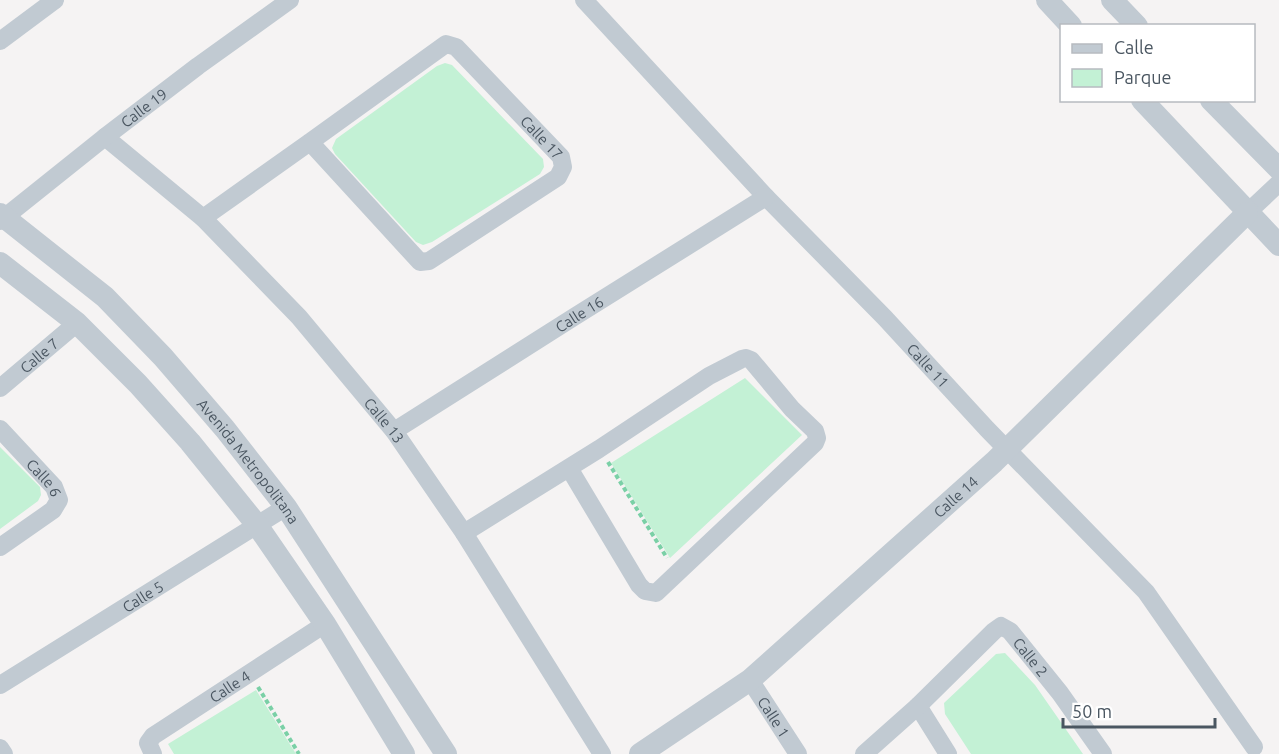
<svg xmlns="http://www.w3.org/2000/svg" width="1279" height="754" viewBox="0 0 1279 754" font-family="Ubuntu,sans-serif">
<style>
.green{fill:#c3f1d5}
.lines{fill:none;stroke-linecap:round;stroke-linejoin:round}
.path{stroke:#7ad0a6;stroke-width:4;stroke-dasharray:4.5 3;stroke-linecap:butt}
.minor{stroke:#c1cad2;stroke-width:18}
.tertiary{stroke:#c1cad2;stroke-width:22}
.labels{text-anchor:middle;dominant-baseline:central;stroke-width:4.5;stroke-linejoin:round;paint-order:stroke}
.street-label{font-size:15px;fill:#4a5661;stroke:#fff}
</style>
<rect width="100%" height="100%" fill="#f5f3f3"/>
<path class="green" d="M445 63 452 65 543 159 544 167 540 174 432 242 423 245 416 242 335 154 332 148 336 139 437 66Z
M745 378 802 435 670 558 611 463Z
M0 447 40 487 41 495 38 501 0 529Z
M1005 653 1035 685 1083 754H971L945 714 944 703 996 654Z
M256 690 296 754H174L168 744Z"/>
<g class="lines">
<path class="path" d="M608 462 667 558
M258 687 299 754"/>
<g class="minor">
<path id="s1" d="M584 0 766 197 885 318 987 429 1146 592 1254 747"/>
<path d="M0 41 55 0"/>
<path id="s2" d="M105 137 203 218 299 317 394 431 464 533 602 754"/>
<path d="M1247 213 1279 183"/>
<path id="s3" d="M203 218 310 142 446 44 456 47 561 157 563 167 558 177 429 261 420 262 310 142"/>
<path id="s4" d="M0 221 105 137 198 66 290 0"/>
<path id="s5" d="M0 388 77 323"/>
<path id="s6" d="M0 429 54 487 59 500 53 510 0 547"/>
<path id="s7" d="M394 431 574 317 766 197"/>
<path d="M464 533 599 449 709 376 742 359 746 358 751 360 792 409 815 431 817 438 815 443 656 593 645 591 639 585 569 468"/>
<path id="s8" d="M750 680 798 754"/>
<path id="s9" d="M0 685 286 507"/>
<path d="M918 706 948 754"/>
<path d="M0 748 4 754"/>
<path id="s10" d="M153 754 148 743 153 736 325 624"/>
<path id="s11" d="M864 754 918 706 994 631 1001 626 1010 631 1060 693 1103 754"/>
</g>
<g class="tertiary">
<path d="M1047 0 1071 26"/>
<path d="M1112 0 1137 26"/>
<path d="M1142 100 1279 245"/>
<path d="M1211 100 1279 169"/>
<path id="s12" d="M0 214 105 297 163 357 225 429 286 507 446 754"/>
<path d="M0 263 77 323 138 384 190 442 257 525 325 624 404 754"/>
<path id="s13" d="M640 754 750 680 994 462 1247 213"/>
</g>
</g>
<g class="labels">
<g class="street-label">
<text stroke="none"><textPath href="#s4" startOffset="183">Calle 19</textPath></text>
<text stroke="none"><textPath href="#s3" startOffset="434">Calle 17</textPath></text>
<text stroke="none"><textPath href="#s7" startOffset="219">Calle 16</textPath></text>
<text stroke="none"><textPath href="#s5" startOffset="51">Calle 7</textPath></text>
<text stroke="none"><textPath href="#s1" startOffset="502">Calle 11</textPath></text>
<text stroke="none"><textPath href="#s2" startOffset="399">Calle 13</textPath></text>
<text stroke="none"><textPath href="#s12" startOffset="352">Avenida Metropolitana</textPath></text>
<text stroke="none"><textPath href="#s6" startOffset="66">Calle 6</textPath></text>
<text stroke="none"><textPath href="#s13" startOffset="408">Calle 14</textPath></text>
<text stroke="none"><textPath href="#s9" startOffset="168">Calle 5</textPath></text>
<text stroke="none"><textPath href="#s11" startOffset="231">Calle 2</textPath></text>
<text stroke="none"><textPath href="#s10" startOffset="112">Calle 4</textPath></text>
<text stroke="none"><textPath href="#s8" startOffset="44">Calle 1</textPath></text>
</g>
</g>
<rect x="1060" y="24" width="195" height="78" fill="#ffffff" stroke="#b7bbc0" stroke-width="1.5"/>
<rect x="1072" y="44" width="30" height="9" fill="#c1cad2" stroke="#b7bbc0" stroke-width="1.5"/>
<text x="1114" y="54" font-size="18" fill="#4a5661">Calle</text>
<rect x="1072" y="69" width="30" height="18" fill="#c3f1d5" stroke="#b7bbc0" stroke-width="1.5"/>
<text x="1114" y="84" font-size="18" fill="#4a5661">Parque</text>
<path d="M1063 718v9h152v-9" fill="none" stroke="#4a5661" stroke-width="3"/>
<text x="1072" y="718" font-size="18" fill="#4a5661" stroke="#ffffff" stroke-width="4.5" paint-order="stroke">50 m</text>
</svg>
